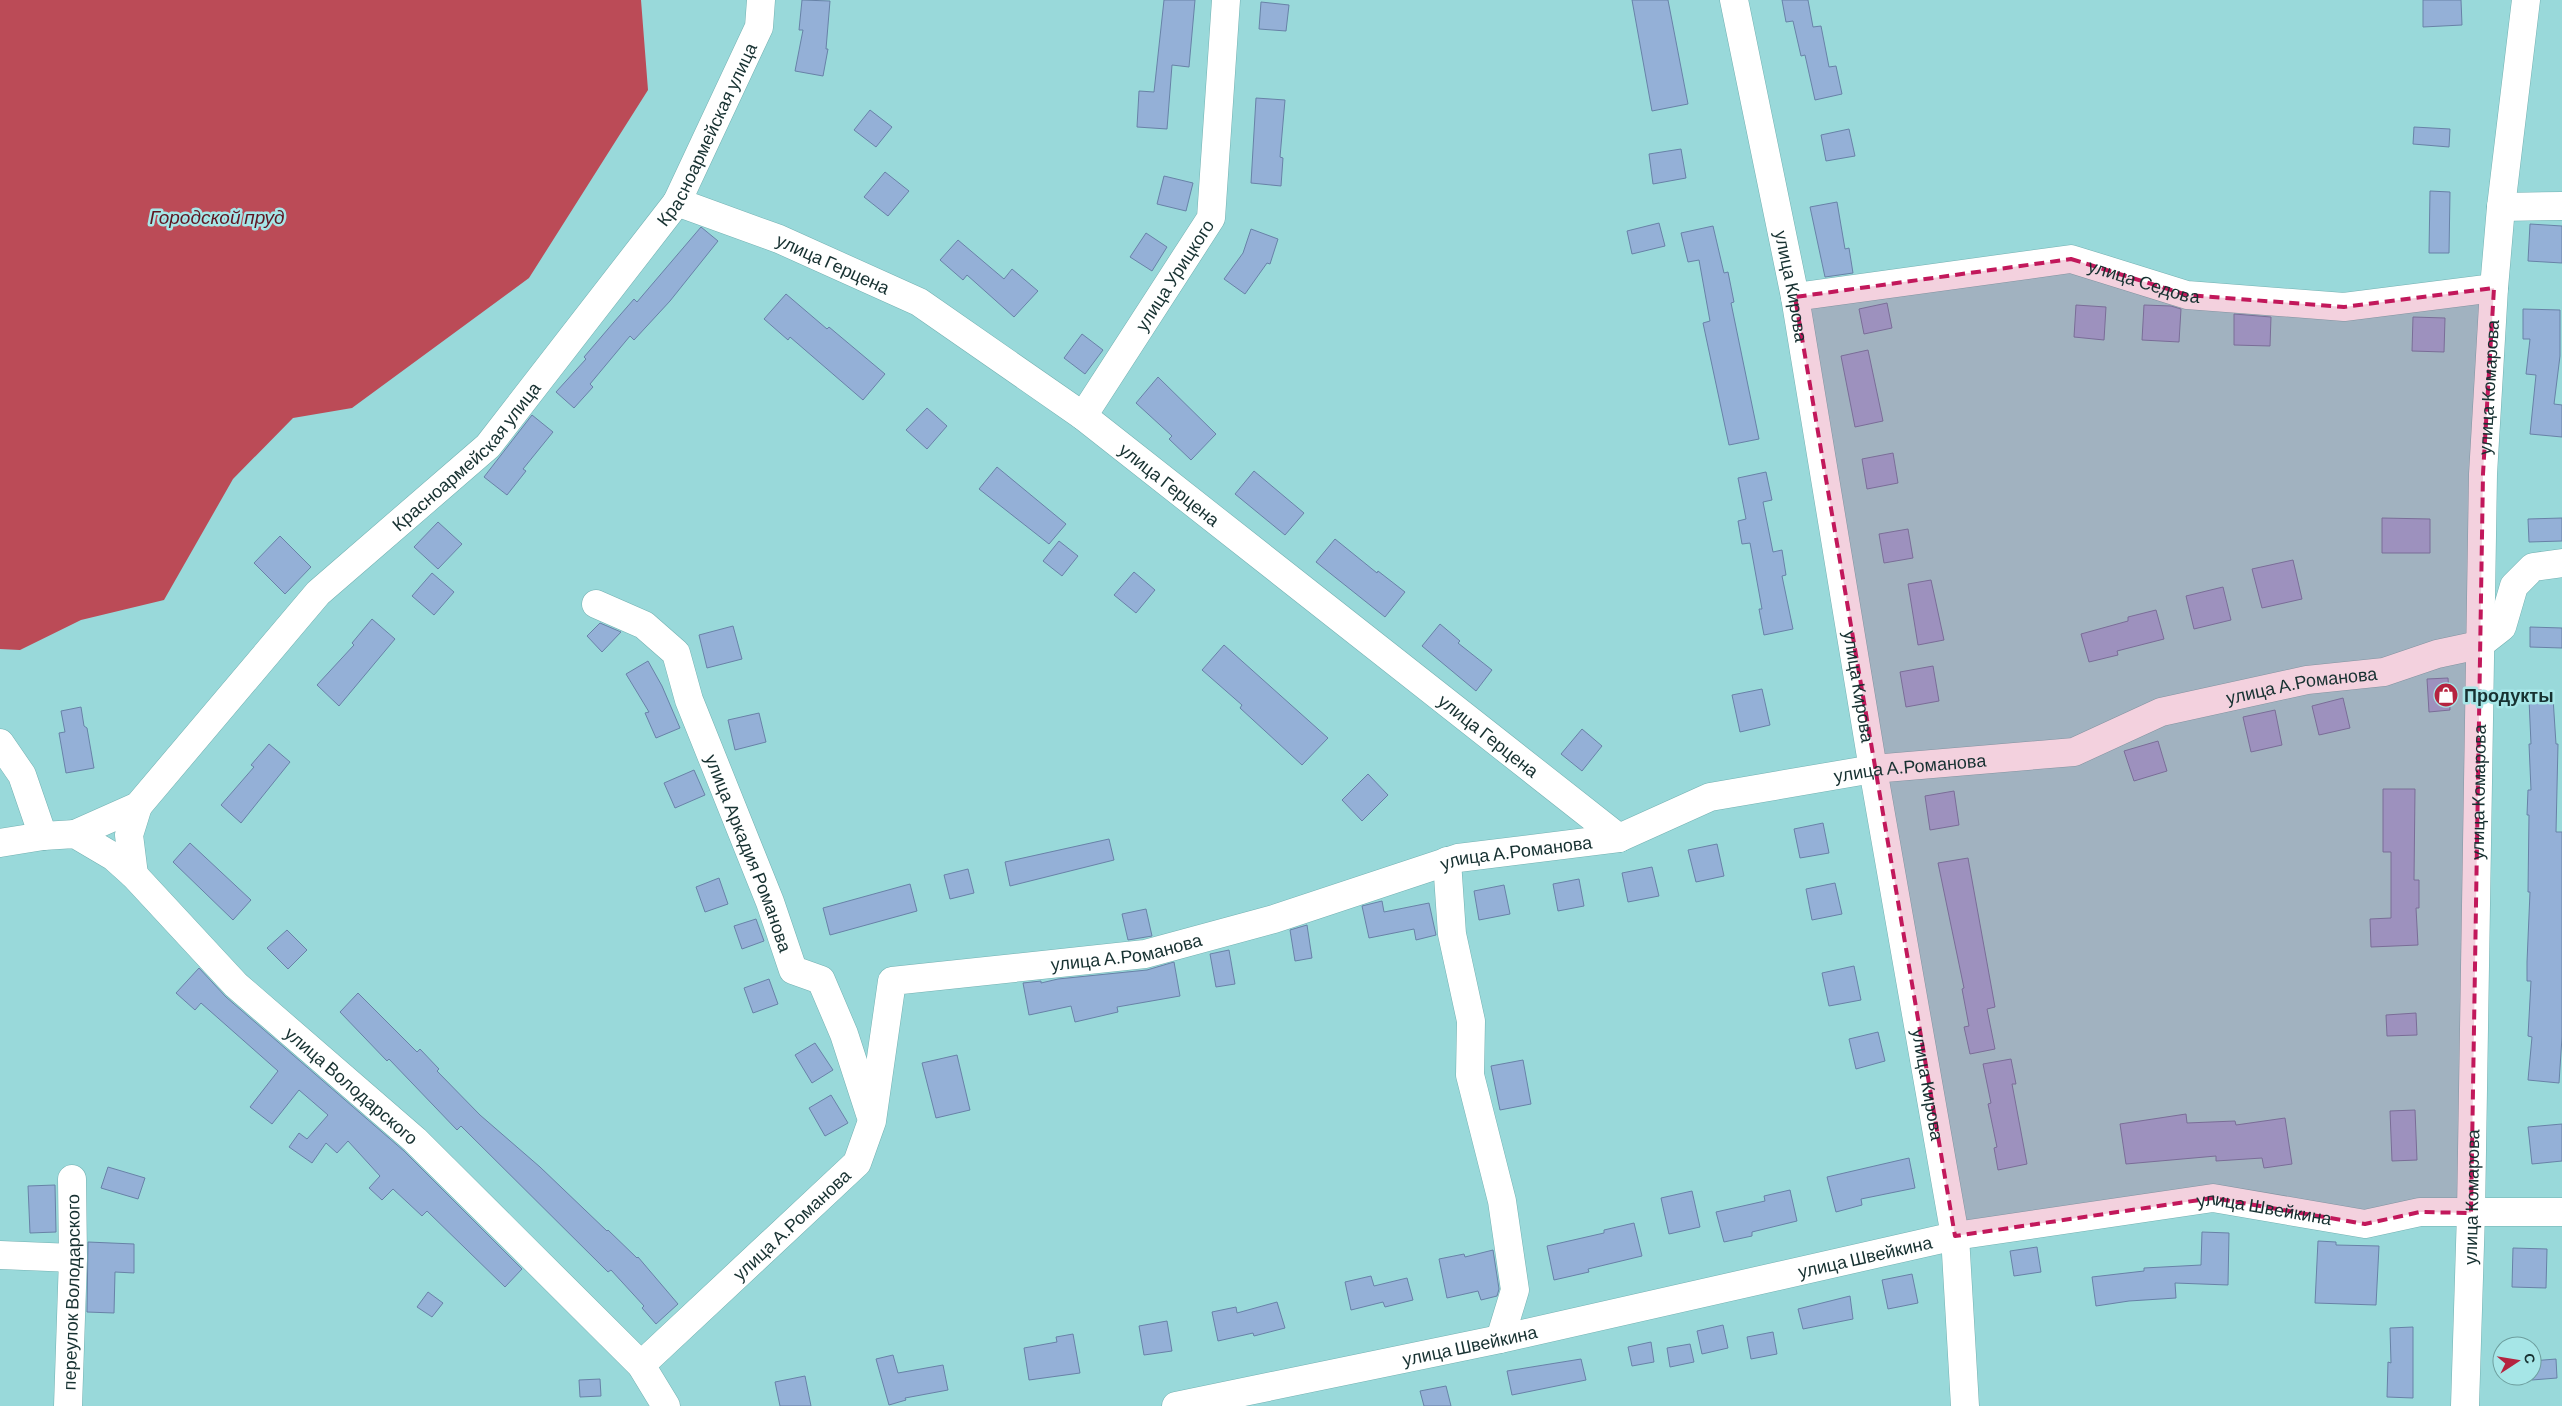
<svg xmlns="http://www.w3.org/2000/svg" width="2562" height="1406" viewBox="0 0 2562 1406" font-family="Barlow,sans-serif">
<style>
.water{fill:#bb4b57}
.building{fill:#94b0d7;stroke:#6882a7}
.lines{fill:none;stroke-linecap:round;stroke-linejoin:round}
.minor-casing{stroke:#73b1b2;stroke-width:29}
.minor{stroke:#fff;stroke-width:28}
.marked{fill:#c2185b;fill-opacity:0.2;stroke:#c2185b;stroke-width:4;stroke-dasharray:10 6;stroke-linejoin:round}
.labels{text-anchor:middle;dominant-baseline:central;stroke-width:5;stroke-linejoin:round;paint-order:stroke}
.street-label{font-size:18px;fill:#173131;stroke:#a6e6e7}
.poi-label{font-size:18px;font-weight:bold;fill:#173131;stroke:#a6e6e7;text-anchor:start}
.water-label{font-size:19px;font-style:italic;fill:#5f1621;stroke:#a6e6e7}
</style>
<rect width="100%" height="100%" fill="#99d9da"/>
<path class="water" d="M0 0H641L648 90 529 278 352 408 293 418 233 479 164 600 81 620 20 650 0 649Z"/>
<path class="building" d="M802 0 830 1 826 49H828L823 76 795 71 803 30H799Z
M1164 0H1195L1189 67 1172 65 1167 129 1137 127 1139 91 1154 92Z
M1632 0H1668L1688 104 1652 111Z
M1782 0H1808L1813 27 1821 26 1829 67 1836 66 1842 94 1815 100 1805 55 1801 56 1793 21 1786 22Z
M2423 0H2461L2462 25 2423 27Z
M1261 2 1289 5 1286 31 1259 29Z
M1256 98 1285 100 1280 157 1283 158 1281 186 1251 183Z
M870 110 892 127 876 147 854 130Z
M2414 127 2450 129 2449 147 2413 144Z
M1849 129 1855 156 1826 161 1821 135Z
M1681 149 1686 178 1653 184 1649 154Z
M885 172 909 191 888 216 864 197Z
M1164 176 1193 183 1186 211 1157 204Z
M2430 191 2450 192 2449 253H2429Z
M1837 202 1845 249 1849 248 1853 273 1825 277 1810 207Z
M1659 223 1665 246 1632 254 1627 231Z
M2530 224 2562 226V263L2528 261Z
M1713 226 1724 273 1728 272 1734 302 1731 303 1759 439 1729 445 1703 323 1710 321 1699 260 1688 262 1681 233Z
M701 227 718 241 670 301 634 340 630 336 590 384 593 387 574 408 556 392 586 359 584 357 614 322 634 299 637 302Z
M1251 229 1278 239 1270 264 1267 263 1245 294 1224 279 1243 253Z
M1146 233 1167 247 1152 271 1130 257Z
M958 240 1004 279 1012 269 1038 291 1014 317 967 275 963 280 940 260Z
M786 294 827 329 829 327 885 374 863 400 790 337 788 340 764 319Z
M1887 303 1892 328 1864 334 1859 309Z
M2076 305 2106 307 2104 340 2074 337Z
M2144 305 2171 306 2181 309 2179 342 2142 340Z
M2523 309 2560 310V356L2554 404 2562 405V437L2530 434 2536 375 2526 374 2530 339H2523Z
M2234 314 2271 317 2270 346 2234 345Z
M2413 317 2445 318 2444 352 2412 351Z
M1082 334 1103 350 1085 374 1064 358Z
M1868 350 1883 421 1855 427 1841 356Z
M1158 377 1216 434 1191 460 1169 439 1172 436 1136 403Z
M927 408 947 426 927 449 906 430Z
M532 415 553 432 523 469 526 471 507 495 484 477Z
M1893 453 1898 483 1867 489 1862 459Z
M997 467 1066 524 1049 544 979 489Z
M1254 471 1304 513 1285 535 1235 494Z
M1766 472 1772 500 1763 502 1773 552 1782 550 1786 575 1782 576 1793 629 1764 635 1759 609H1762L1750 543 1742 544 1738 521 1746 519 1738 478Z
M2382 518 2430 519V553H2382Z
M2562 518V541L2529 542 2528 519Z
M438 522 462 544 438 569 414 547Z
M1908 529 1913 558 1884 563 1879 534Z
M280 536 311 567 285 594 254 563Z
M1335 539 1377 573 1378 571 1405 592 1385 617 1316 562Z
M1059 541 1078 556 1062 576 1043 561Z
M2293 560 2302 599 2262 608 2252 569Z
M1134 572 1155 590 1136 613 1114 595Z
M432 573 454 592 434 615 412 596Z
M1931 580 1944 640 1918 645 1908 584Z
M2223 587 2231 620 2194 629 2186 596Z
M2156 610 2164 639 2117 651 2118 655 2089 662 2081 634 2128 621V617Z
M372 619 395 639 339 706 317 685 354 645 352 643Z
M600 623 621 632 602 652 587 636Z
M1440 624 1460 641 1458 643 1492 670 1476 691 1422 646Z
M733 626 742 659 707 668 699 635Z
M2530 627 2562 628V648L2530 647Z
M1224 645 1328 738 1302 765 1240 708 1242 705 1202 670Z
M648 661 662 686 680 728 656 738 645 713 649 712 626 674Z
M1933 666 1939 701 1906 707 1900 672Z
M2448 678 2450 710 2429 712 2427 679Z
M1762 689 1770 725 1740 732 1732 695Z
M2343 698 2350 728 2319 735 2312 706Z
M2553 698 2556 744H2558L2556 832H2562V1037L2559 1083 2528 1080 2532 1037 2528 1036 2531 981H2527V962L2530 892H2528L2529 815H2527L2528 790H2531L2529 744H2531L2529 700Z
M81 707 84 726 87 728 94 768 66 773 59 733 65 732 61 711Z
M2275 710 2282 745 2251 752 2243 717Z
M759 713 766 742 735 750 728 720Z
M1582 729 1602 746 1582 771 1561 754Z
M2158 741 2167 771 2134 781 2124 751Z
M269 744 290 762 241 823 221 805 254 767 251 765Z
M694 770 705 795 675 808 664 783Z
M1368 774 1388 795 1362 821 1342 800Z
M2383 789H2415L2414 880H2419V908H2416L2418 945 2371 947 2370 919 2391 918V852H2383Z
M1954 791 1959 825 1930 830 1925 796Z
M1823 823 1829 853 1800 858 1794 829Z
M1109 839 1114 860 1010 886 1005 862Z
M190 843 251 900 233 920 173 862Z
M1717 844 1724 876 1696 882 1688 850Z
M1968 858 1995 1007 1987 1009 1995 1049 1970 1054 1964 1027 1969 1026 1962 989 1964 988 1938 863Z
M1652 867 1659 896 1628 902 1622 873Z
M968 869 974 893 950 899 944 875Z
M719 878 728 904 705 912 696 887Z
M1579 879 1584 906 1558 911 1553 884Z
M1835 883 1842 914 1812 920 1806 889Z
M910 884 917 911 830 935 823 908Z
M1504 885 1510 914 1479 920 1474 891Z
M1382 901 1384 912 1429 903 1436 935 1416 940 1414 929 1369 938 1362 906Z
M1146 909 1152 936 1128 940 1122 914Z
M756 919 764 941 742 949 734 926Z
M1307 925 1312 958 1295 961 1290 930Z
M287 930 307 950 288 969 267 948Z
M1229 950 1235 984 1216 987 1210 954Z
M1174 962 1180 996 1117 1007 1118 1012 1075 1022 1071 1006 1029 1015 1023 983 1041 981V983L1058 979 1147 970Z
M1854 966 1861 1000 1829 1006 1822 973Z
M199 968 226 997 404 1151 522 1269 505 1287 427 1211 422 1216 393 1189 382 1200 369 1188 380 1176 348 1141 337 1153 326 1143 312 1163 289 1147 299 1133 307 1139 328 1115 299 1090 272 1124 250 1107 278 1071 201 1003 195 1010 176 993Z
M769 979 778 1004 753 1013 744 988Z
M358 993 417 1052 420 1049 439 1069 437 1071 480 1115 540 1167 607 1231 608 1230 637 1258 638 1257 678 1304 656 1324 642 1308 644 1306 611 1270 608 1272 461 1126 457 1130 389 1059 387 1061 340 1012Z
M2416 1013 2417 1035 2387 1036 2386 1015Z
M1878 1032 1885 1061 1856 1069 1849 1039Z
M815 1043 833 1070 812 1083 795 1055Z
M957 1055 970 1110 936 1118 922 1063Z
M2011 1059 2016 1084H2012L2027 1164 1998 1170 1994 1148 1997 1147 1988 1104 1991 1103 1983 1064Z
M1523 1060 1531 1104 1500 1110 1491 1066Z
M831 1095 848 1123 825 1136 809 1108Z
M2415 1110 2417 1160 2392 1161 2390 1111Z
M2186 1114 2187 1123 2235 1121 2236 1125 2285 1118 2292 1164 2264 1168 2262 1158 2216 1161V1156L2126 1164 2120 1124Z
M2562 1124V1161L2532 1164 2528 1127Z
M1909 1158 1915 1188 1861 1199 1862 1205 1836 1212 1827 1177Z
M108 1167 145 1178 138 1199 101 1188Z
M55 1185 56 1232 30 1233 28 1186Z
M1790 1190 1797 1221 1752 1232V1236L1724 1242 1716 1212 1765 1201 1764 1196Z
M1692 1191 1700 1227 1669 1234 1661 1198Z
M1634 1223 1642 1256 1588 1269 1589 1272 1554 1280 1547 1246 1604 1233V1230Z
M2202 1232 2229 1233 2228 1285 2175 1283 2176 1298 2129 1301 2096 1306 2092 1277 2144 1271V1268L2201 1265Z
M2318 1241 2336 1242V1245L2379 1246 2376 1305 2315 1303Z
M88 1242 134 1244V1273L115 1272 114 1313 87 1312Z
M2037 1247 2041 1272 2014 1276 2010 1251Z
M2513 1248 2547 1249 2546 1288 2512 1287Z
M1493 1250 1499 1289 1497 1296 1481 1300 1478 1291 1447 1298 1439 1259 1464 1254 1465 1257Z
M1912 1274 1918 1303 1888 1309 1882 1280Z
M1371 1276 1374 1286 1407 1278 1413 1300 1385 1307 1383 1302 1351 1310 1345 1282Z
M428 1292 443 1303 432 1317 417 1307Z
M1850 1296 1853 1319 1803 1329 1798 1309Z
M1277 1302 1285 1328 1254 1336 1253 1333 1218 1341 1212 1312 1236 1307 1237 1313Z
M1167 1321 1172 1351 1144 1355 1139 1326Z
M1723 1325 1728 1348 1702 1354 1697 1331Z
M2413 1327V1398L2387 1397 2388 1362 2391 1363 2390 1328Z
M1773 1332 1777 1354 1751 1359 1747 1337Z
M1073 1334 1080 1373 1029 1380 1024 1348 1057 1342 1056 1337Z
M1651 1342 1654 1362 1632 1366 1628 1347Z
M1690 1344 1694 1362 1670 1367 1667 1348Z
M893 1355 898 1373 943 1365 948 1390 905 1398 906 1400 889 1405 876 1359Z
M1581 1359 1586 1380 1512 1395 1507 1371Z
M2556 1359 2557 1378 2532 1380V1361Z
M805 1376 811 1406H780L775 1382Z
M600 1379 601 1396 580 1397 579 1380Z
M1446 1386 1451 1406H1424L1420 1391Z"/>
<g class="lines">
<defs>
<g id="minor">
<path id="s1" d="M1734 0 1795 297 1873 769 1955 1236 1965 1406"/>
<path id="s2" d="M677 202 779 239 919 302 1083 416 1619 838"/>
<path d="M2501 207 2562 206"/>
<path id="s3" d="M1795 297 2071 259 2187 295 2344 307 2494 288"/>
<path id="s4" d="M1083 416 1211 218 1226 0"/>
<path id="s5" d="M596 604 644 625 676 653 689 700 770 902 793 970 821 980 844 1034 870 1114"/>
<path d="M0 743 22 775 43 836"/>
<path id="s6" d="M75 834 138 806 318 593 488 446 677 202 759 27 761 0"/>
<path id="s7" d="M0 843 43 836 75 834 114 857 134 875 236 985 415 1140 641 1365 666 1406"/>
<path d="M1447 861 1452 934 1471 1021 1470 1075 1502 1201 1515 1290 1500 1339"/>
<path d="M134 875 129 835 138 806"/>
<path d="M0 1255 73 1258"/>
<path id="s8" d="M641 1365 857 1163 872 1121 892 981 1145 954 1274 919 1458 858 1619 838 1710 797 1873 769 2074 752 2161 712 2307 680 2384 672 2437 654 2479 645 2502 627 2514 586 2533 567 2562 563"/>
<path id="s9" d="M68 1406 73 1258 72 1179"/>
<path id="s10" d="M1176 1406 1500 1339 1955 1236 2213 1198 2365 1224 2420 1212H2562"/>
<path id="s11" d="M2465 1406 2471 1213 2483 474 2494 288 2501 207 2526 0"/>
</g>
</defs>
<use href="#minor" class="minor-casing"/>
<use href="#minor" class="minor"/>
</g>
<path class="marked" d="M2071 259 2187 295 2344 307 2494 288 2483 474 2471 1213 2420 1212 2365 1224 2213 1198 1955 1236 1795 297Z"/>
<defs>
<symbol id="shop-disc" viewBox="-11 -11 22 22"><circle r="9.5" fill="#b5233f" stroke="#a6e6e7"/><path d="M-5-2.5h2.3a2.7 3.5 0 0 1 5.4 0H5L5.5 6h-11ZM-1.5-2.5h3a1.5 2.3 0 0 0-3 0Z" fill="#fff"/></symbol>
</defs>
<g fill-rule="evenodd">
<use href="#shop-disc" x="2432" y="681" width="28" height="28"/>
</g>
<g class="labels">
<g class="street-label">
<text stroke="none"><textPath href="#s6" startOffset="955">Красноармейская улица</textPath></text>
<text stroke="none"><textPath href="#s2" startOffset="168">улица Герцена</textPath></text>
<text stroke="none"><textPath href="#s4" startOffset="168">улица Урицкого</textPath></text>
<text stroke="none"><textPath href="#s3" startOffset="355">улица Седова</textPath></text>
<text stroke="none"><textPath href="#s1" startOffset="292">улица Кирова</textPath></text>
<text stroke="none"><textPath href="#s11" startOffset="1019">улица Комарова</textPath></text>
<text stroke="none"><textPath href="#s6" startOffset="550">Красноармейская улица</textPath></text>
<text stroke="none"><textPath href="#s2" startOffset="572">улица Герцена</textPath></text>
<text stroke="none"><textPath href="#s8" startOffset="1932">улица А.Романова</textPath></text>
<text stroke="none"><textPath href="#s1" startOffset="698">улица Кирова</textPath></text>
<text stroke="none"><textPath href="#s2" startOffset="978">улица Герцена</textPath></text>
<text stroke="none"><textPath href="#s8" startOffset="1528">улица А.Романова</textPath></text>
<text stroke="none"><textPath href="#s11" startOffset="614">улица Комарова</textPath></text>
<text stroke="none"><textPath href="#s5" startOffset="308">улица Аркадия Романова</textPath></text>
<text stroke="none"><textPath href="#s8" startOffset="1122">улица А.Романова</textPath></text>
<text stroke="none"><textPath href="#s8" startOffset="718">улица А.Романова</textPath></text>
<text stroke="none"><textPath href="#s7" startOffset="451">улица Володарского</textPath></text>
<text stroke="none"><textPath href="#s1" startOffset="1102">улица Кирова</textPath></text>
<text stroke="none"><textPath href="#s11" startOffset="209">улица Комарова</textPath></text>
<text stroke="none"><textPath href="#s10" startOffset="1110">улица Швейкина</textPath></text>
<text stroke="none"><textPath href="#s8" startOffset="206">улица А.Романова</textPath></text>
<text stroke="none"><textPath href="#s10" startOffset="705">улица Швейкина</textPath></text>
<text stroke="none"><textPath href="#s9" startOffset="114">переулок Володарского</textPath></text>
<text stroke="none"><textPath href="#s10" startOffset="300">улица Швейкина</textPath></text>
</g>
<g class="poi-label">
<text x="2464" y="695">Продукты</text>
</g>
<g class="water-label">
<text x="217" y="216">Городской пруд</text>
</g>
</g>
<g transform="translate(2517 1361) rotate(78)"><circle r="24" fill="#a6e6e7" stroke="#6d9e9e"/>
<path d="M0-4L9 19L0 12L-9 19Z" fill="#b5233f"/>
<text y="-8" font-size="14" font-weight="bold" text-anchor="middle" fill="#173131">С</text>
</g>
</svg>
